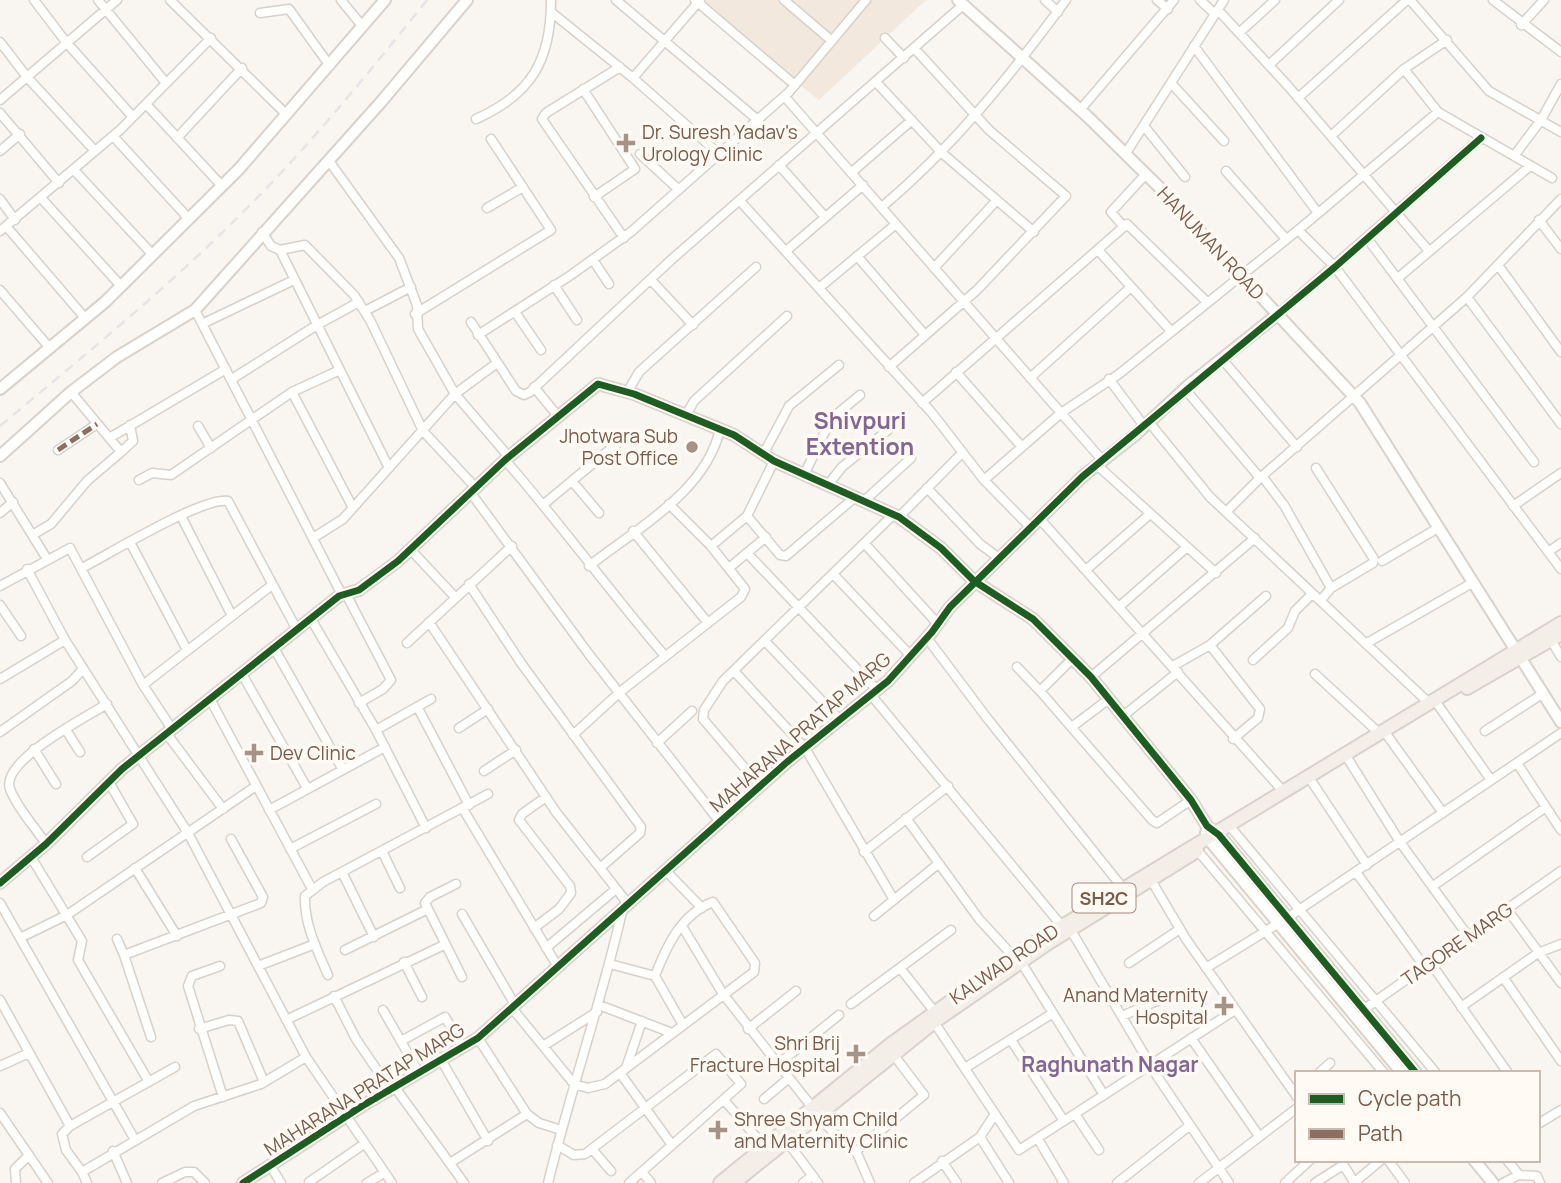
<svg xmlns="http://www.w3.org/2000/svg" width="1561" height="1183" viewBox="0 0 1561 1183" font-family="Manrope,sans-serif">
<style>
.residential{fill:#f2e8de}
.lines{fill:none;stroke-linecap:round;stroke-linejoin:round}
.street-casing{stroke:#d7d1cb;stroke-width:11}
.secondary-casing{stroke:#d9d2cb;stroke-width:14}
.primary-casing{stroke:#dad1cc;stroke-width:16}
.street{stroke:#fefefd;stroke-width:8}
.secondary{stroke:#fefefd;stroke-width:10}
.primary{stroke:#f3eee8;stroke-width:12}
.rail{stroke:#e6e3e7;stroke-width:2.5;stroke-dasharray:10 7;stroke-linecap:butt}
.quiet{stroke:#8d6e63;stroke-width:5;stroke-dasharray:10 5;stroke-linecap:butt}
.cycleway-casing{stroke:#fffaf3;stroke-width:11}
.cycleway{stroke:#1b5e20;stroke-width:7}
.poi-dot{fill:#a69286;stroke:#fffaf3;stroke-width:2.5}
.labels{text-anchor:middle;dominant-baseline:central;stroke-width:7;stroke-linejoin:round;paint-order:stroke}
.shield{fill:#fffaf3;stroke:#a28b7f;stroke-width:2}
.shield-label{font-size:18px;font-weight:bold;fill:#7a5c4d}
.poi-label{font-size:19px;fill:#7a5c4d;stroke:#fffaf3;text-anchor:start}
.street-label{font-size:19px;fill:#7a5c4d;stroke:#fffaf3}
.neighbourhood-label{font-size:21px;font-weight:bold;fill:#846695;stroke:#fffaf3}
.quarter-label{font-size:23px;font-weight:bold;fill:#846695;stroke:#fffaf3}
</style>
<rect width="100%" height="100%" fill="#f9f5f0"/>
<path class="residential" d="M693 0H926L819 100Z"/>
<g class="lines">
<defs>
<path id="street" d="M34 0 66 42 133 117
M98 0 166 83
M170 0 287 115
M341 0 363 27
M616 0 759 121
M695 0 795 85
M784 0 832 41
M1045 0 1058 12
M1157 0 1168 9
M1200 0 1215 14
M1410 0 1489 91 1561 132
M1493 0 1561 52
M1218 10 1288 86 1429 251
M551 12 633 78 718 153
M260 13 289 9 330 66
M1521 25 1544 0
M1239 33 1275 0
M885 38 904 58
M0 42 27 77 95 151
M1194 46 1318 213
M1269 65 1339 0
M620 67 546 113 542 119 624 238
M1404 69 1438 112 1552 178
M633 78 700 0
M876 82 942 153 1034 232
M1171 83 1224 141
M583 89 635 169 594 197
M785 97 1103 461
M1298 98 1407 0
M0 100 117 0
M146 104 222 186
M1080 110 1174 0
M0 113 59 183
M476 119C532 94 551 60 551 0
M1144 126 1185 177
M113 136 189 219
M1331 136 1404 69 1447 40
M177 138 242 68
M0 151 20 134
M1126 153 1224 0
M640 154 678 189
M1514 156 1541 120 1561 84
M329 161 399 258 417 305 418 329 455 394 509 457
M779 165 825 217
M74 170 152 254
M1226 171 1286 239
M852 172 912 120
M41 198 121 286
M0 199 15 220
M740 201 932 413 984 480 1030 527
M882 207C953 147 1011 75 1066 0
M487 208 523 187
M1539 220 1561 249
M6 226 85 318
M1124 227 1111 212 1146 174
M1298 230 1335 267 1561 569
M0 231 120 130 211 38
M262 232 271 246 280 250 305 245 354 295 370 320 423 431 476 488
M1367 238 1534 462
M280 250 389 468
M1098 250 1170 330
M786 251 863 185
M857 256 925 335
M593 260 609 284
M1498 265 1561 352
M934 268 997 200
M1398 278 1530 166
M651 280 693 325
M554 285 577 320
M819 288 896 224
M0 290 49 347
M1467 297 1561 424
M195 310 342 595
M365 311 411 287
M515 312 541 350
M415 314 551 230 491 139
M1277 315 1481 138
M471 322 516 391 524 395 530 392 671 260 963 5
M204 323 294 280
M478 335 571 275 632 231 789 92 866 0
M1222 359 1297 447
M889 367 977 290 1066 196 989 130 915 49
M956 372 1022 447
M1030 378 1131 287
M232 379 317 325 359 302
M1109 379 1144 426
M534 387 557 415
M1185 389 1260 478 1467 297 1561 199
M628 391 639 372 756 267
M292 392 352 506
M922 403 1127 224 1206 301
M686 415 694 401 787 316
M1149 422 1210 497 1428 702
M198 426 211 448
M111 437 226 369
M58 450 97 424
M121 452 133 441 130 425
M763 455 789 406 839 365
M505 460C561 524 610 592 665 656
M1097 465 1216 573
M1316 468 1374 559 1373 563 1331 588
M804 475 831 419 860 395
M1262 476 1284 505 1331 588 1321 600
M139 480 152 473 171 475 292 392 340 370
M984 480 1061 413 1119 374 1303 226 1438 112
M572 481 599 513
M0 483 47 559
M827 486 842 467 888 430
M927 488 980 544 999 558
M471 493 588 653 720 822
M863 502 911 458
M544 504 620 441
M1513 506 1561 473
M1226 512 1260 478
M0 513 13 502
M181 516 231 614
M747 516 780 555 786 556 854 498
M899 517 962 453
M1039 518 1282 790
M633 531 708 623
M34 534 51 524 87 481 121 452 71 392
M313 538 343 519 455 394 497 363
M130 542 187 650
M865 544 938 624
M711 546 747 516 774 461
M410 549 455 597
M1548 552 1561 543
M747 553 878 691
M1382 561 1438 528
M589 566C637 528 706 492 720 429
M82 568C109 554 204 496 228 501L297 630
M729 568 766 537
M27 569 65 640 188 833 306 1057 392 1183
M1087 569 1150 514
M834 575 911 656
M469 584 521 663 641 827 640 833 600 868
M0 586 70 548 143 685 172 729
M346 594 391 680 383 689 359 703
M0 605 21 636
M1120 606 1187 547
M311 619 376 730
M429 622 556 812 629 905
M927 638 987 718 1122 887
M1551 640 1561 657
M765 641 839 719
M407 643 512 546
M1367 643 1472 583
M1210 645 1260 709 1258 718 1233 739
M274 648 343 770
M1071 660 1040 691 1152 820 1157 823 1191 800
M1253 660 1288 628 1295 611 1312 594
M1173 666 1210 645 1266 596
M1017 667 1040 691
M734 671 805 748 894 900
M242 674 307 788
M1315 674 1378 732
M1091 677 1255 538
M0 679 65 640
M143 685 272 585
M872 696 1061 925
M210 699 312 889
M1438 705 1491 780
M418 708 469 805
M1123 716 1178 672
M1073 726 1109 699
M459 728 488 709
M66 730 80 752
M1485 731 1542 694
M0 732 72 681 83 669
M167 734 223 809
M573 735 620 692 741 597 745 589 711 546 669 504
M1387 735 1443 813
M657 743 692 711
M34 749 56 784
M1348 759 1400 842 1468 936
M1517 763 1561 830
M484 771 516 750
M1312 782 1367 865
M760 786 703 719 704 710 723 681 893 515
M463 809 558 967
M269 810 385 747
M906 818 979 919 1013 956
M426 828 376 730 431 699
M1233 830 1436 1073
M46 844C35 827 17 808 10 789 0 761 86 717 107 704
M290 849 376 804
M382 851 400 888
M1198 851 1384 1073
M864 852 948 786
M31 857 82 941 78 960 149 1082
M87 857 133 824 109 782
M135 868 177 936
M666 871 702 908
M342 872 374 937
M1356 872 1424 966
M1151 880 1186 939 1297 1097
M456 884 430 897 425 903 462 977
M1433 886 1546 807
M0 903 135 1140
M1507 909 1561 983
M462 914 515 1005
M874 916 938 864
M682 926 723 994 812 1107
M1069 927 1157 1076 1229 1183
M534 928 559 909 571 893 570 886 519 820 522 814 546 797
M22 937 67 915 256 786
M117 939 124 955
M546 948 616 889
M345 950 428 909
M404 962 422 997
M1021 962 1104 1095
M1430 962 1508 1073
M1129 963 1180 929
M610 964 655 976
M220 966 192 976 188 986 223 1097
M258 966 315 944
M900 968 934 1011
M1206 968 1287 918 1561 733
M328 975C317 950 304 924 305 896L323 882 488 794
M1503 977 1561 1061
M334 996 356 1039 390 1089
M0 1000 70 1126
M851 1004 951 930
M599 1005 672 1033
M1461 1007 1538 953 1561 944
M512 1008 574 1084 588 1088 605 1084 754 972 755 963 713 902C681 914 666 947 655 976L683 1025
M383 1010 418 1071
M1360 1012 1561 871
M1122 1016 1173 994
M286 1020 444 945
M934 1022 1019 1150 1235 1010
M199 1029 229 1020 238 1021 264 1082
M748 1029 796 991
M151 1037 124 955 261 903 263 897 231 839
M1191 1038 1259 1136
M1011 1040 1064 1121
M401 1041 445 1017 462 1046
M543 1046 597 1012
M440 1058 488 1141
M777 1065 839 1015
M0 1066 29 1053
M626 1068 642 1021
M965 1068 1053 1013
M620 1073 672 1145
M1319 1073 1330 1063
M394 1086 464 1183
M764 1099 789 1078
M724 1100 764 1146
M0 1113 48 1183
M527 1114 539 1123 561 1130
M1075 1114 1099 1150
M817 1115 850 1150 856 1151 924 1095 893 1054
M1538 1124 1561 1110
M980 1137 1009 1183
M1038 1139 1064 1183
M786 1140 818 1183
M557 1145 574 1155 585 1154 716 1054 741 1084 629 1183
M592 1149 611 1171
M113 1151 127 1183
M856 1151 870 1183
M1388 1160 1405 1183
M1507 1160 1519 1175 1537 1176 1540 1183
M942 1161 957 1183
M450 1163 527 1114 478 1038
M1342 1163 1355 1183
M270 1165 281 1183
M82 1172 66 1150 62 1134 70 1126 175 1067
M642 1172 651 1183
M309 1182 364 1144
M1355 1182 1381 1160
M16 1183 15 1169 29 1155
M87 1183 82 1172 194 1106 261 1084 306 1057
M162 1183 185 1172H194L205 1183
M367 1183 384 1173
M548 1183C570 1092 601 1003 622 912
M803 1183 812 1176
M914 1183 980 1137 995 1114
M1117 1183 1189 1126
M1199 1183 1297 1108
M1285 1183 1310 1160
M1315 1183 1343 1165
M1503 1183 1519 1175"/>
<path id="secondary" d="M958 0 1088 117 1159 187 1360 403 1561 722
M0 389 105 302 239 169 385 0
M0 456 71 392 117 357 195 310 381 102 467 0
M1206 832V836L1402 1073
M0 883 46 844 122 769 339 596 359 590 398 561 505 460 598 384 634 394 734 435 774 461 899 517 941 548 974 581 1033 619 1091 677 1191 800 1207 826 1219 835 1416 1073
M1474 1160 1493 1183
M243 1183 362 1106 478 1038 787 762 888 681 932 632 950 607 1082 477 1135 435 1189 385 1277 315"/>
<path id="primary" d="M1467 688 1561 634
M720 1183 891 1044 1018 953 1561 623
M734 1183 934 1022 1047 944 1197 851"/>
</defs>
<use href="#street" class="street-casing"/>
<use href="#secondary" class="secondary-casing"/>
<use href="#primary" class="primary-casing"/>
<use href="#street" class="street"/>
<use href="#secondary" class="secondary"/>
<use href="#primary" class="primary"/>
<path class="rail" d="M0 426C81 358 164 291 239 216 307 149 367 75 427 0"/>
<path class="quiet" d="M58 450 97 424"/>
<defs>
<path id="cycleway" d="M0 883 46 844 122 769 339 596 359 590 398 561 505 460 598 384 634 394 734 435 774 461 899 517 941 548 974 581 1033 619 1091 677 1191 800 1207 826 1219 835 1416 1073
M243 1183 362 1106 478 1038 787 762 888 681 932 632 950 607 1082 477 1335 267 1481 138"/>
</defs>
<use href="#cycleway" class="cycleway-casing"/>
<use href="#cycleway" class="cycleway"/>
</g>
<g class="poi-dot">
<path d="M622.5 132.5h7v7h7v7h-7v7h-7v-7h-7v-7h7z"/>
<circle cx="692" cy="447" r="7"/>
<path d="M250.5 742.5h7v7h7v7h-7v7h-7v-7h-7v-7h7z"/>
<path d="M1220.5 995.5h7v7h7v7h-7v7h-7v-7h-7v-7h7z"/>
<path d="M852.5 1043.5h7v7h7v7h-7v7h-7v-7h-7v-7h7z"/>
<path d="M714.5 1119.5h7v7h7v7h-7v7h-7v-7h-7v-7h7z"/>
</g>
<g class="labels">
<rect class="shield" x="1072.5" y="883.5" width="63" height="29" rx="5"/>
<g class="shield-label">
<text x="1104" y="898">SH2C</text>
</g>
<g class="poi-label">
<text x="642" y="132">Dr. Suresh Yadav's<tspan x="642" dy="22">Urology Clinic</tspan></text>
<text x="678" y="436" text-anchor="end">Jhotwara Sub<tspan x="678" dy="22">Post Office</tspan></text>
<text x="270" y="753">Dev Clinic</text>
<text x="1208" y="995" text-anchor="end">Anand Maternity<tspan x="1208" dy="22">Hospital</tspan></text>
<text x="840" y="1043" text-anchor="end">Shri Brij<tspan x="840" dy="22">Fracture Hospital</tspan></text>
<text x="734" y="1119">Shree Shyam Child<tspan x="734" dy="22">and Maternity Clinic</tspan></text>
</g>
<g class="street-label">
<text transform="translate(1211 243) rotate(47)">HANUMAN ROAD</text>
<text transform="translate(800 732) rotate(-41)">MAHARANA PRATAP MARG</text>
<text transform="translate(1457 944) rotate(-35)">TAGORE MARG</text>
<text transform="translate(1004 964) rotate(-34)">KALWAD ROAD</text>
<text transform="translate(364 1089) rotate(-32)">MAHARANA PRATAP MARG</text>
</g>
<g class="neighbourhood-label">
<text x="1110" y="1064">Raghunath Nagar</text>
</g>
<g class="quarter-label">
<text x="860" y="420">Shivpuri<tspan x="860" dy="26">Extention</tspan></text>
</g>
</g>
<rect x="1295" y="1071" width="245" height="91" fill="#fffaf3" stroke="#cabbb1" stroke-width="2"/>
<rect x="1309" y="1094" width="35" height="10" fill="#1b5e20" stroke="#cabbb1" stroke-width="2"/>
<text x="1358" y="1106" font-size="21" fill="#7a5c4d">Cycle path</text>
<rect x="1309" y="1129" width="35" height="10" fill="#8d6e63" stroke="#cabbb1" stroke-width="2"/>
<text x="1358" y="1141" font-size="21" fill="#7a5c4d">Path</text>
</svg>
